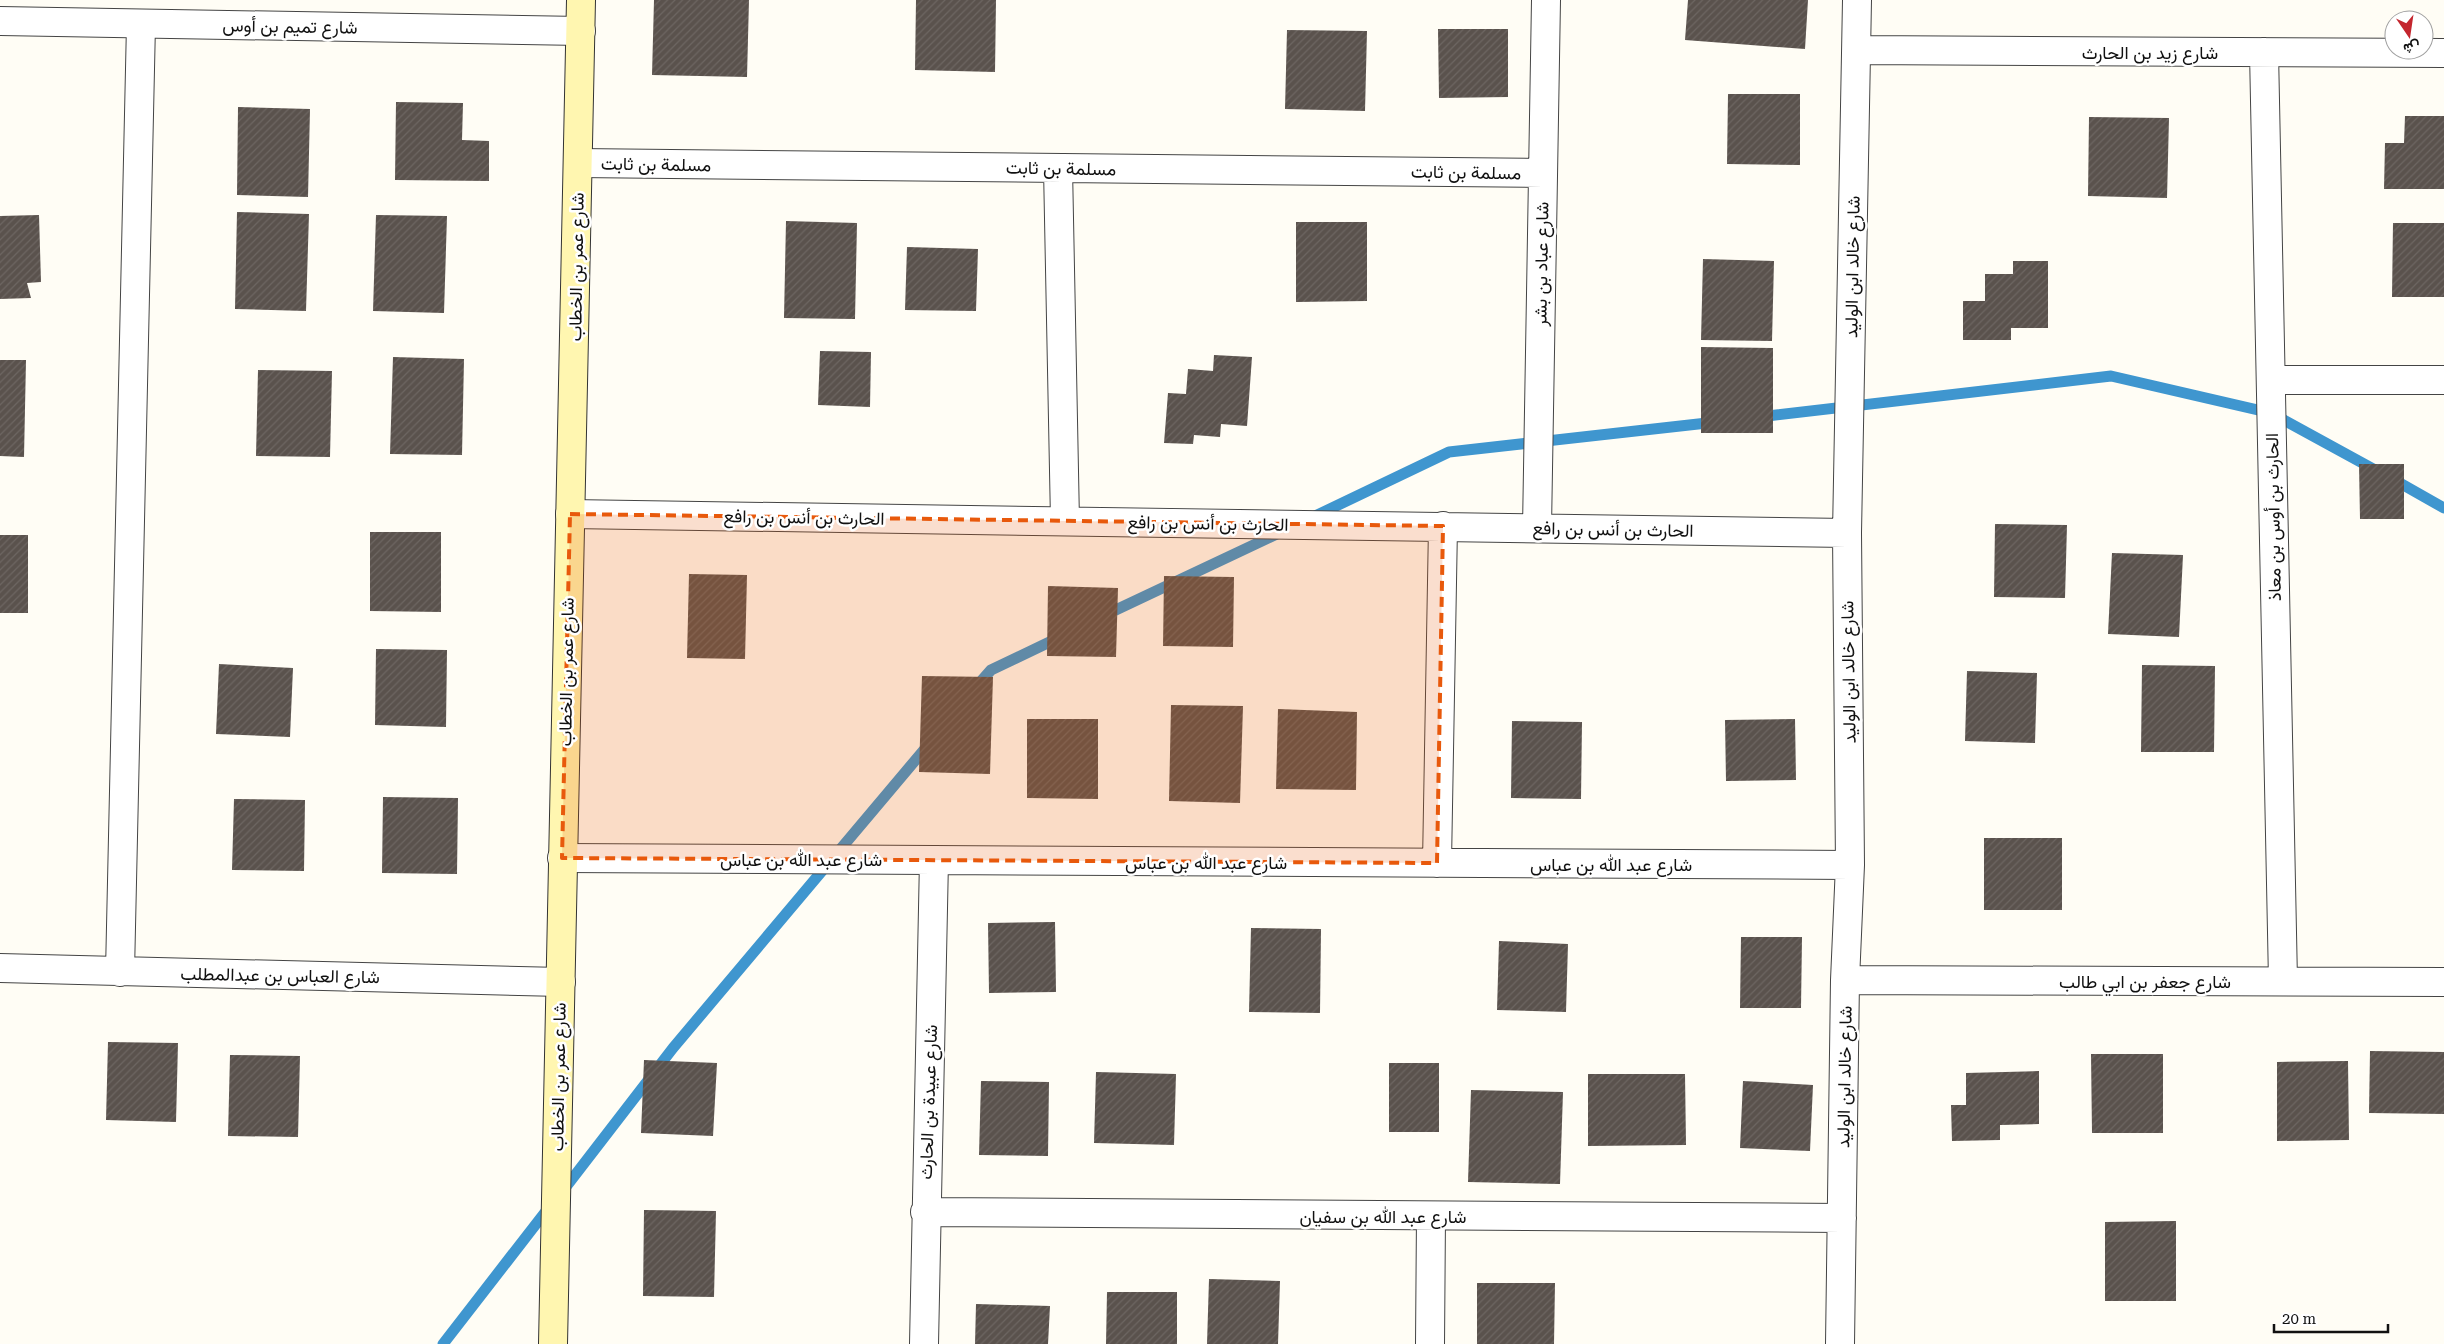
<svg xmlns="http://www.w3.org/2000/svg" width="2444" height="1344" viewBox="0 0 2444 1344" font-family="'Roboto Serif',Vazirmatn,serif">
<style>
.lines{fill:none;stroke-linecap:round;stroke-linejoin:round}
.stream{stroke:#3f96cf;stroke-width:11}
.building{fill:url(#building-hatch)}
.street-casing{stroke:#444;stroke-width:30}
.secondary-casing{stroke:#333;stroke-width:30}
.street{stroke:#fff;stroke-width:28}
.secondary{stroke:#fff6b0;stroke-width:28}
.marked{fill:#e8590c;fill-opacity:0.2;stroke:#e8590c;stroke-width:4;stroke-dasharray:10 6;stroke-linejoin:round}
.labels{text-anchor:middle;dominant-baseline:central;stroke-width:5;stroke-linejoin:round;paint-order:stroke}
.street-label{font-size:18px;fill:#111;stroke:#fff}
</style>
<defs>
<pattern id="building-hatch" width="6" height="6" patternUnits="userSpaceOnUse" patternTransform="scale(1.25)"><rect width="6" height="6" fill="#5a524d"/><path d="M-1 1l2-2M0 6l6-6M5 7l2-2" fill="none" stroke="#6d6662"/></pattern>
</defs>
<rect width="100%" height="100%" fill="#fffdf5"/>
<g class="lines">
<path class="stream" d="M1759 417 2111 376 2271 413 2377 471
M2391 478 2444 508
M1311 518 1449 452 1716 422
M1103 616 1281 532
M976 687 991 670 1060 637
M562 1192 673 1048 929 744
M443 1344 550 1206"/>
</g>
<path class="building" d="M654 0H749L747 77 652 75Z
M916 0H996L995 72 915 70Z
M1688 0H1808L1805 49 1685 40Z
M1438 29H1508V97L1439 98Z
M1287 30 1367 31 1365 111 1285 109Z
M1728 94H1800V165L1727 164Z
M396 102 463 103 462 140 489 141V181L395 180Z
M238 107 310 109 308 197 237 195Z
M2405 116H2444V189H2384L2385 143H2404Z
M2089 117 2169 118 2167 198 2088 196Z
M237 212 309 214 306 311 235 309Z
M39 215 41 282 27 283 31 298 0 299V216Z
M376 215 447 216 444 313 373 311Z
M786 221 857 223 855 319 784 318Z
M1296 222H1367V301L1296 302Z
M2393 223H2444V297H2392Z
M907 247 978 249 976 311 905 310Z
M1703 259 1774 261 1772 341 1701 340Z
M2013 261H2048V328H2011V340H1963V301H1985V274H2013Z
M1701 347 1773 348V433H1701Z
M820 351 871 352 870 407 818 405Z
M1214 355 1252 357 1247 426 1221 424 1220 437 1194 435 1193 444 1164 443 1168 393 1186 394 1188 369 1213 371Z
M393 357 464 359 462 455 390 454Z
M0 360H26L24 457 0 456Z
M258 370 332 371 330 457 256 456Z
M2359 464H2404V519H2360Z
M1995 524 2067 525 2065 598 1994 597Z
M370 532H441V612L370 611Z
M0 535H28V613H0Z
M2112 553 2183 555 2179 637 2108 634Z
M689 574 747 575 745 659 687 658Z
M1164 576 1234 577 1233 647 1163 646Z
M1048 586 1118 588 1116 657 1047 656Z
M376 649 447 650 446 727 375 725Z
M219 664 293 668 290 737 216 734Z
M2142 665 2215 666 2214 752H2141Z
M1967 671 2037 673 2035 743 1965 741Z
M922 676 993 677 990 774 919 772Z
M1171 705 1243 706 1240 803 1169 801Z
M1278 709 1357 712 1356 790 1276 789Z
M1027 719H1098V799L1027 798Z
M1795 719 1796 780 1726 781 1725 720Z
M1512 721 1582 722 1581 799 1511 798Z
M383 797 458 798 457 874 382 873Z
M234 799 305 800 304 871 232 870Z
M1984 838H2062V910H1984Z
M1055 922 1056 992 989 993 988 923Z
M1251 928 1321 929 1320 1013 1249 1012Z
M1741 937H1802L1801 1008H1740Z
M1499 941 1568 944 1566 1012 1497 1010Z
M108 1042 178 1043 176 1122 106 1120Z
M2370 1051 2444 1052V1114L2369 1113Z
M2091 1054H2163V1133H2092Z
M230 1055 300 1056 298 1137 228 1136Z
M644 1060 717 1063 713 1136 641 1133Z
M2348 1061 2349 1140 2277 1141V1062Z
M1389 1063H1439V1132H1389Z
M2039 1071V1124L2000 1125V1140L1952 1141 1951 1105H1966V1073Z
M1096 1072 1176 1074 1174 1145 1094 1143Z
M1588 1074H1685L1686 1145 1588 1146Z
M981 1081 1049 1082 1048 1156 979 1155Z
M1743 1081 1813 1085 1810 1151 1740 1148Z
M1471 1090 1563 1092 1560 1184 1468 1182Z
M644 1210 716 1211 714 1297 643 1296Z
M2176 1221V1301H2105V1222Z
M1209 1279 1280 1281 1278 1344H1207Z
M1477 1283H1555L1554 1344H1477Z
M1107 1292H1177V1344H1106Z
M976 1304 1050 1306 1048 1344H975Z"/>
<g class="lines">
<defs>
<path id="street" d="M0 21 581 31
M1857 50 2444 53
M2264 52 2283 981
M578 163 1543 173
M1058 168 1065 521
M2271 380H2444
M570 514 1847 533
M1537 528 1546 0
M562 858 1850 865
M1437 863 1443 526
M0 968 561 982
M120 972 141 24
M1845 980 2444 982
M925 1212 1842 1218
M924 1344 934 860
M1430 1344 1431 1216
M1840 1344 1845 980 1850 865 1847 533 1857 0"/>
<path id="secondary" d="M553 1344 581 0"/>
</defs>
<use href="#street" class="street-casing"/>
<use href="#secondary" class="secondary-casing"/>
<use href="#street" class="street"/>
<use href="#secondary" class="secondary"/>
</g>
<path class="marked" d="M570 514 1443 526 1437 863 562 858Z"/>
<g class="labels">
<g class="street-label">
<text transform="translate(290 26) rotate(1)">شارع تميم بن أوس</text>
<text x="2150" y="52">شارع زيد بن الحارث</text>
<text transform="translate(656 164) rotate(1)">مسلمة بن ثابت</text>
<text transform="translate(1061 168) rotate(1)">مسلمة بن ثابت</text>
<text transform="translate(1466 172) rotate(1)">مسلمة بن ثابت</text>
<text transform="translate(1541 264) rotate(-89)">شارع عباد بن بشر</text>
<text transform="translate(576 267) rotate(-89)">شارع عمر بن الخطاب</text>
<text transform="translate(1852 267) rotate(-89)">شارع خالد ابن الوليد</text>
<text transform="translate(804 517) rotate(1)">الحارث بن أنس بن رافع</text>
<text transform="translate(2273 517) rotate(-91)">الحارث بن أوس بن معاذ</text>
<text transform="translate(1208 523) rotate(1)">الحارث بن أنس بن رافع</text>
<text transform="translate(1613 529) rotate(1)">الحارث بن أنس بن رافع</text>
<text transform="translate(566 672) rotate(-89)">شارع عمر بن الخطاب</text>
<text transform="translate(1848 672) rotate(-91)">شارع خالد ابن الوليد</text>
<text x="801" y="859">شارع عبد الله بن عباس</text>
<text x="1206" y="862">شارع عبد الله بن عباس</text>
<text x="1611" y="864">شارع عبد الله بن عباس</text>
<text transform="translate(280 975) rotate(1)">شارع العباس بن عبدالمطلب</text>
<text x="2145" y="981">شارع جعفر بن ابي طالب</text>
<text transform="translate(558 1077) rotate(-89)">شارع عمر بن الخطاب</text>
<text transform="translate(1844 1077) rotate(-89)">شارع خالد ابن الوليد</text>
<text transform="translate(928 1102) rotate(-88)">شارع عبيدة بن الحارث</text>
<text x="1383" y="1216">شارع عبد الله بن سفيان</text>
</g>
</g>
<g transform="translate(2409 35) rotate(167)"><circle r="24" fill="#ffffff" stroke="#a0a0a0"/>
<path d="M0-4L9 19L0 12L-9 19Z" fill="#c4262e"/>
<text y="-8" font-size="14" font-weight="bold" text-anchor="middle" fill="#111111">ش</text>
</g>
<path d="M2274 1324v8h114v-8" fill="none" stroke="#111111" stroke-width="2.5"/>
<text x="2282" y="1324" font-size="15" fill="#111111" stroke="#ffffff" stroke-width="4" paint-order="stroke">20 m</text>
</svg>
